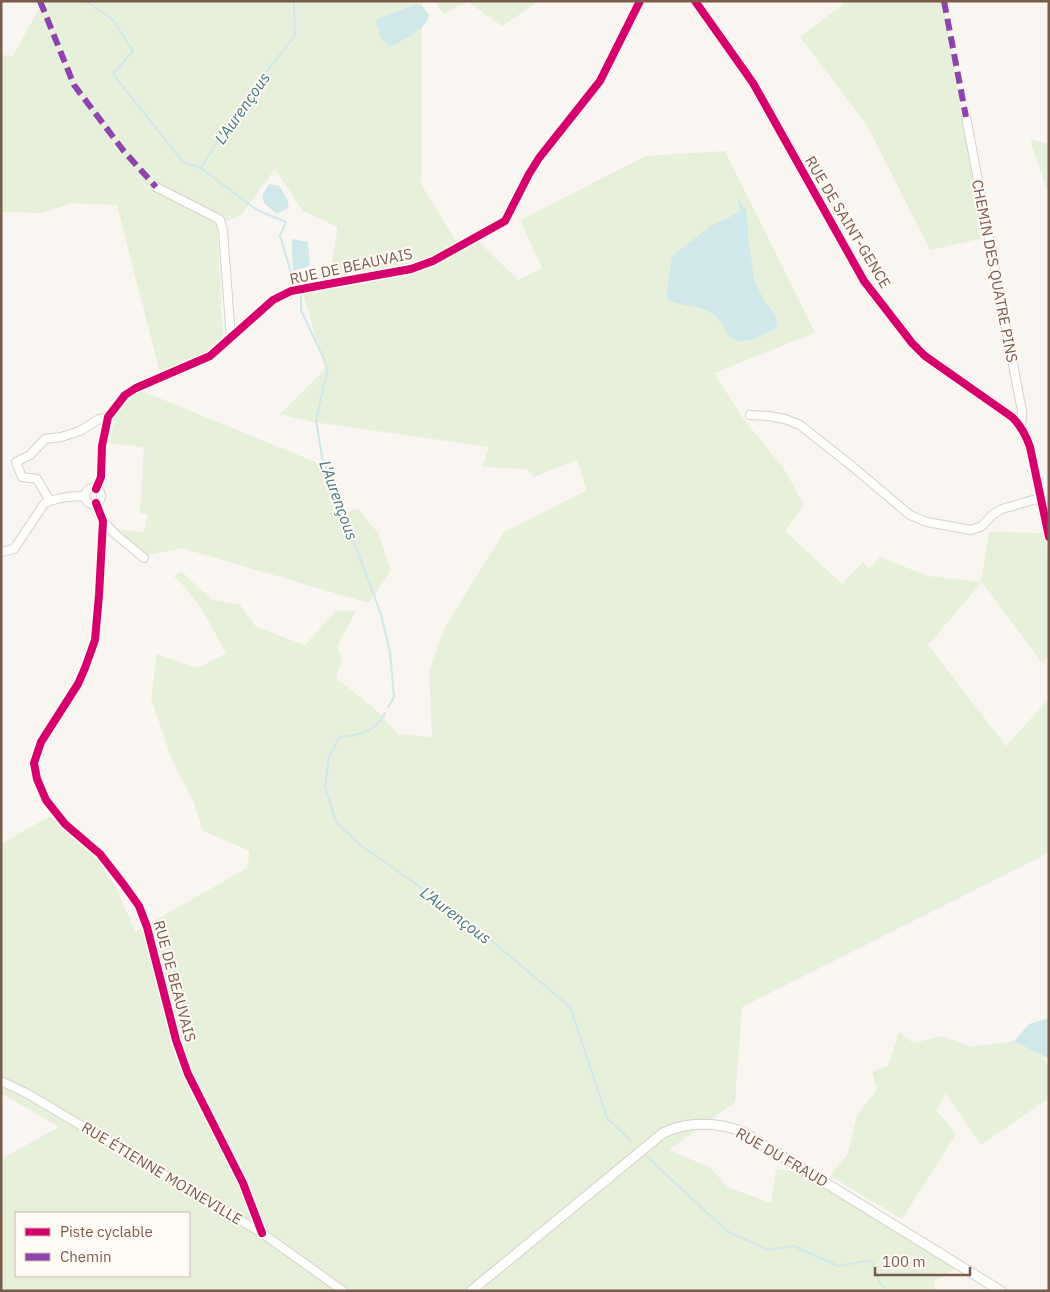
<svg xmlns="http://www.w3.org/2000/svg" width="1050" height="1292" viewBox="0 0 1050 1292" font-family="'IBM Plex Sans',sans-serif">
<style>
.green{fill:#e7f0db;fill-rule:evenodd}
.water{fill:#d0e8ea}
.lines{fill:none;stroke-linecap:round;stroke-linejoin:round}
.stream{stroke:#d0e8ea;stroke-width:2}
.minor-casing{stroke:#d7d1cb;stroke-width:10}
.tertiary-casing{stroke:#d7d1cb;stroke-width:11}
.minor{stroke:#fefefd;stroke-width:8}
.tertiary{stroke:#fefefd;stroke-width:9}
.quiet{stroke:#8e44ad;stroke-width:6;stroke-dasharray:12 6;stroke-linecap:butt}
.cycleway-casing{stroke:#fffaf3;stroke-width:11}
.cycleway{stroke:#d6006c;stroke-width:8}
.labels{text-anchor:middle;dominant-baseline:central;stroke-width:4;stroke-linejoin:round;paint-order:stroke}
.street-label{font-size:15px;fill:#7a5c4d;stroke:#fffaf3}
.water-label{font-size:16px;font-style:italic;fill:#437c86;stroke:#fffaf3}
</style>
<rect width="100%" height="100%" fill="#f9f5f0"/>
<path class="green" d="M43 1H422L421 184 461 249 479 242 518 280 542 268 520 220 646 156 725 151 815 333 714 373 742 417 784 469 804 505 785 531 842 584 863 562 869 569 880 557 928 576 981 582 989 532 1041 533 1049 530V547L1046 548 1049 559V656L1042 663 982 582 928 645 1006 746 1046 702 1049 706V853L742 1007 735 1102 669 1150 711 1168 727 1187 771 1203 776 1170 798 1171 956 1269 934 1281 935 1291H1V1159L59 1127 1 1093V844L50 816 97 859 116 887 135 932 247 868 250 851 203 831 193 800 172 760 151 698 157 654 198 668 226 653C211 626 198 597 174 577L181 571 212 600 240 605 256 627 305 645 337 610 356 611 337 646 342 658 336 678 376 710 399 735 405 734 432 738 429 672 444 629 504 532 587 490 577 460 534 477 526 469 482 467 489 447 313 422 280 414 325 369 303 293 328 287 338 227 303 211 275 169 241 215 217 225 223 338 209 352 160 373 117 205 72 203 43 213 3 212 1 215V55L13 56ZM16 1213H189V1276H16Z
M434 1H539L502 26 468 2 444 14Z
M841 1H943L983 238 930 250 868 127 800 37 843 4Z
M1030 139 1049 144V197Z
M142 391 320 464 338 513 358 509 378 533 391 571 368 603 182 548 148 555 115 529 144 532 148 514 140 513 144 447 108 443 116 415 130 396Z
M899 1032 913 1043 943 1036 971 1047 1014 1041 1031 1049 1042 1056 1049 1067V1098L981 1145 946 1093 936 1110 956 1134 902 1219 830 1176 848 1153 857 1116 877 1089 872 1071 888 1066Z"/>
<path class="water" d="M416 4 423 7 429 15C426 31 402 40 389 47L380 36 376 22 379 18Z
M269 184 279 186 287 199 289 207 277 214 264 203 262 196Z
M738 198 746 210 749 243 754 279 764 301 774 313 778 326C769 332 750 343 739 341 725 339 724 321 713 314 699 304 675 307 666 297L672 256 712 225 730 217 740 210Z
M292 239 308 242 310 266 293 271 292 253Z
M1049 1018V1059L1014 1041 1029 1024Z"/>
<g class="lines">
<path class="stream" d="M86 1 113 20 133 51 113 74 183 162 201 168
M294 1 295 35 239 108 201 168 257 210 286 222 280 236 293 279 298 286
M301 294V310L328 368 316 420 322 457 381 614 390 652 394 697 388 707
M385 713C373 734 362 734 340 737L329 757 325 787 336 822 359 844 467 920 570 1007 607 1118 631 1141
M645 1155 727 1231 768 1250 794 1246 838 1266 871 1260 880 1283 886 1291"/>
<defs>
<path id="minor" d="M966 117 1020 401C1022 409 1024 418 1020 425
M156 187 215 217 220 220 223 231 231 338
M750 415 769 416 785 419 800 425 853 467 910 515 927 522 971 530 982 526 992 515 1002 509 1040 498
M85 496a8 8 0 1 1 16 0a8 8 0 1 1-16 0Z
M96 489 101 477 102 446 108 417 125 395 136 388 210 356 273 300 291 291 339 282 411 269 433 261 505 221 529 174 539 158 600 81 640 1
M50 501 37 479 22 477 16 462 30 455 45 439 61 437 80 431 99 419 108 417
M96 503 103 521 99 595 95 640 85 668 78 684 41 742 34 763 37 779 46 800 65 824 100 854 124 885 139 906 147 927 176 1040 188 1074 243 1183 262 1233
M103 521 114 533 144 558
M1 552 14 549 44 504C56 497 71 496 85 496
M1 1081 28 1094 262 1233 343 1291"/>
<path id="tertiary" d="M695 1 753 83 864 281 912 343 925 356 1012 417C1021 426 1026 435 1030 447L1049 537
M471 1291 663 1133C687 1121 719 1122 743 1132L1001 1291"/>
</defs>
<use href="#minor" class="minor-casing"/>
<use href="#tertiary" class="tertiary-casing"/>
<use href="#minor" class="minor"/>
<use href="#tertiary" class="tertiary"/>
<path class="quiet" d="M40 1 74 85 123 150 156 187
M944 1 966 117"/>
<defs>
<path id="cycleway" d="M695 1 753 83 864 281 912 343 925 356 1012 417C1021 426 1026 435 1030 447L1049 537
M96 489 101 477 102 446 108 417 125 395 136 388 210 356 273 300 291 291 339 282 411 269 433 261 505 221 529 174 539 158 600 81 640 1
M96 503 103 521 99 595 95 640 85 668 78 684 41 742 34 763 37 779 46 800 65 824 100 854 124 885 139 906 147 927 176 1040 188 1074 243 1183 262 1233"/>
</defs>
<use href="#cycleway" class="cycleway-casing"/>
<use href="#cycleway" class="cycleway"/>
</g>
<g class="labels">
<g class="street-label">
<text transform="translate(848 222) rotate(59)">RUE DE SAINT-GENCE</text>
<text transform="translate(351 266) rotate(-12)">RUE DE BEAUVAIS</text>
<text transform="translate(995 271) rotate(79)">CHEMIN DES QUATRE PINS</text>
<text transform="translate(175 981) rotate(75)">RUE DE BEAUVAIS</text>
<text transform="translate(782 1157) rotate(30)">RUE DU FRAUD</text>
<text transform="translate(162 1173) rotate(31)">RUE ÉTIENNE MOINEVILLE</text>
</g>
<g class="water-label">
<text transform="translate(242 108) rotate(-55)">L'Aurençous</text>
<text transform="translate(339 500) rotate(70)">L'Aurençous</text>
<text transform="translate(456 915) rotate(37)">L'Aurençous</text>
</g>
</g>
<rect width="1050" height="1292" fill="none" stroke="#7a5c4d" stroke-width="5"/>
<rect x="15" y="1212" width="175" height="65" fill="#fffaf3" stroke="#cabbb1"/>
<rect x="25" y="1228" width="25" height="8" fill="#d6006c" stroke="#cabbb1"/>
<text x="60" y="1237" font-size="15" fill="#7a5c4d">Piste cyclable</text>
<rect x="25" y="1253" width="25" height="8" fill="#8e44ad" stroke="#cabbb1"/>
<text x="60" y="1262" font-size="15" fill="#7a5c4d">Chemin</text>
<path d="M875 1267v8h95v-8" fill="none" stroke="#7a5c4d" stroke-width="2.5"/>
<text x="882" y="1267" font-size="15" fill="#7a5c4d" stroke="#fffaf3" stroke-width="4" paint-order="stroke">100 m</text>
</svg>
